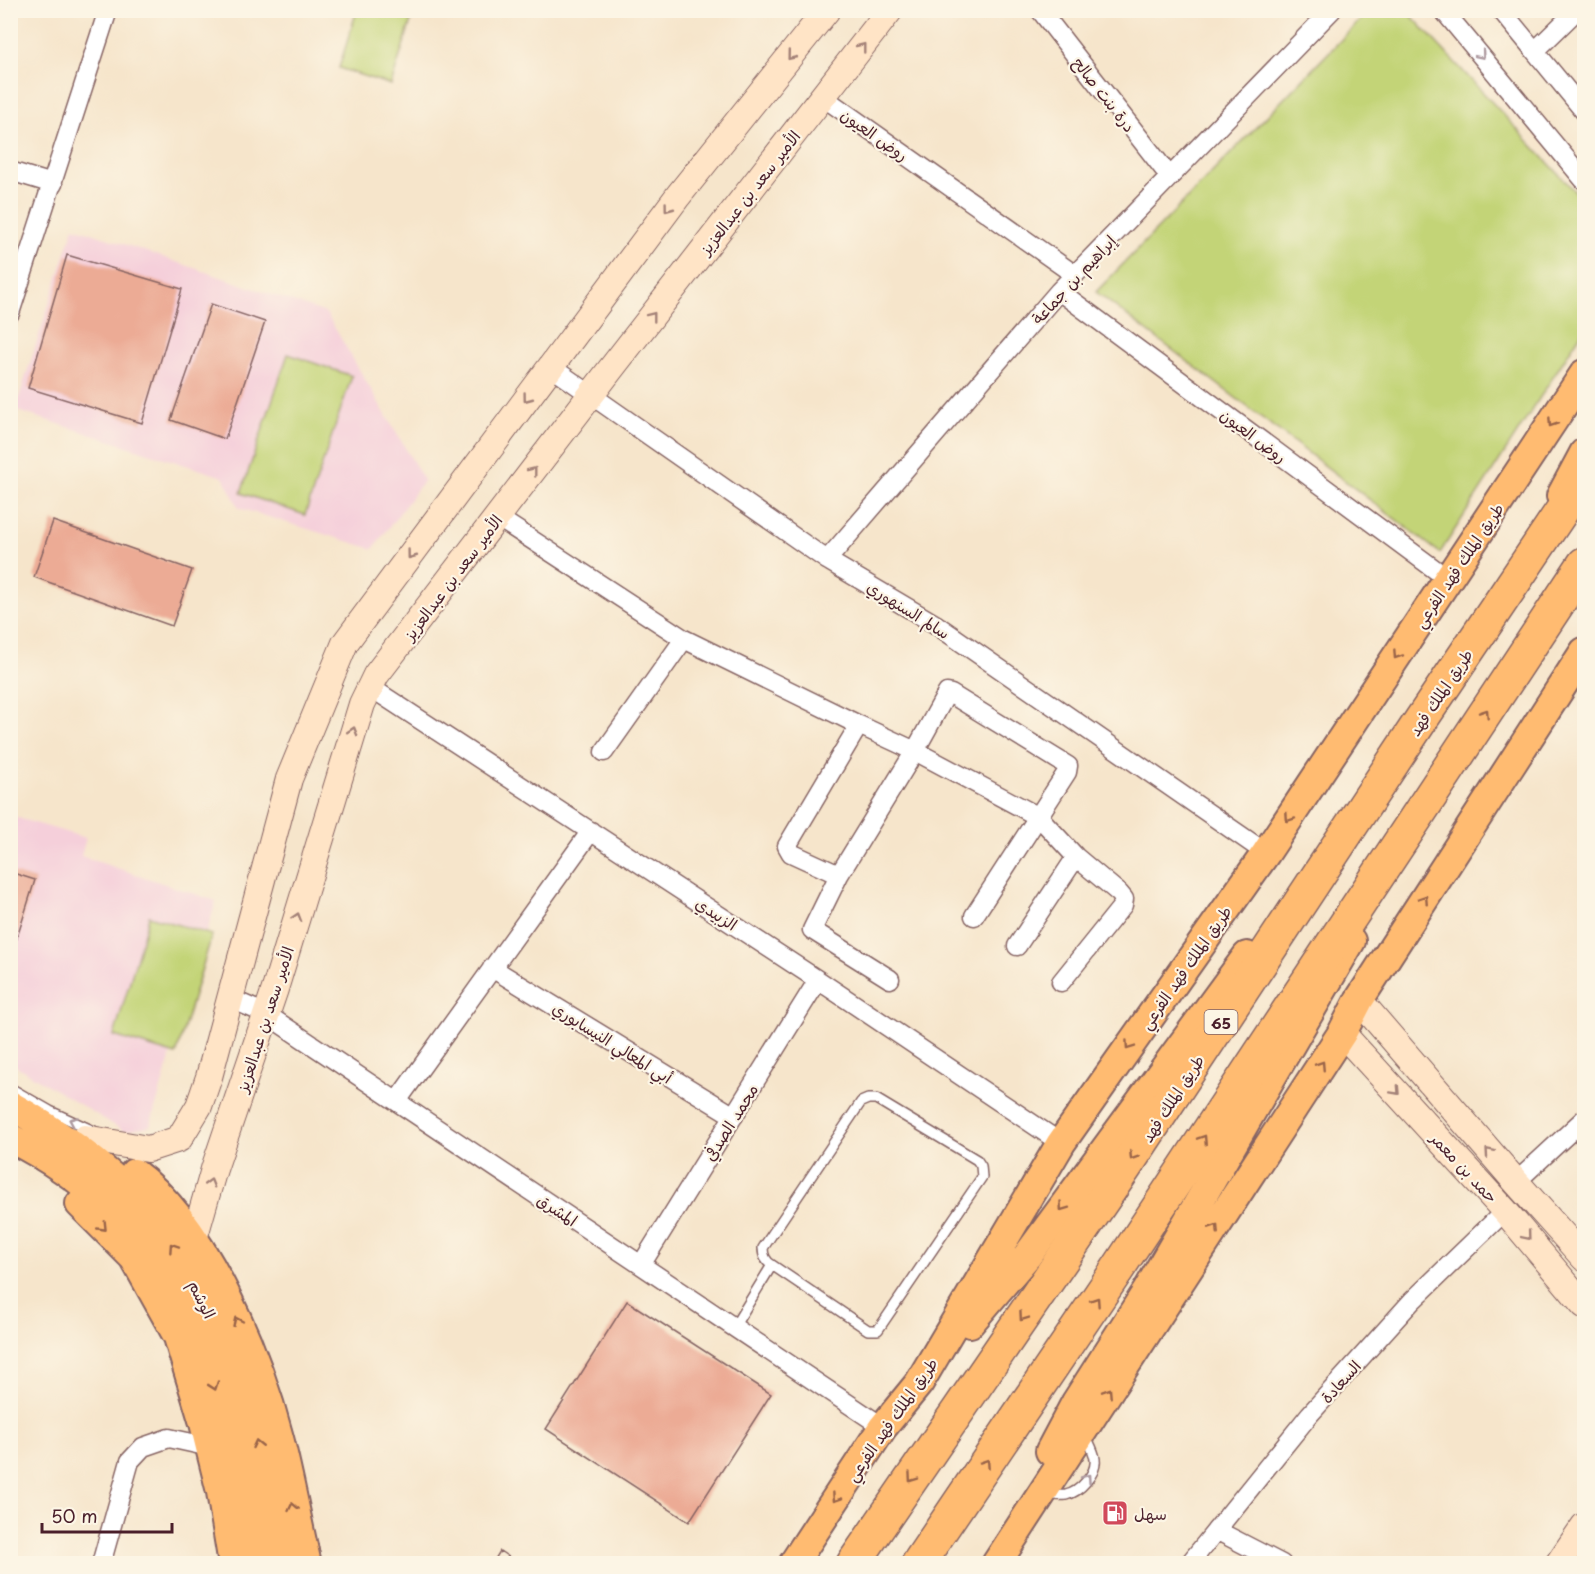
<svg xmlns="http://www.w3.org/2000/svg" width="1595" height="1574" viewBox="0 0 1595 1574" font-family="'Playpen Sans','Playpen Sans Arabic',sans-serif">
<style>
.built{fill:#f5cfda}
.green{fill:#c3d477;stroke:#867a51;stroke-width:1.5}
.building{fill:#ecab95}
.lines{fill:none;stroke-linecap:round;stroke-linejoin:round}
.lane-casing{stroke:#866463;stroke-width:12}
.street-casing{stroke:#866463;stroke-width:21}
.secondary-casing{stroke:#866463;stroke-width:28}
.primary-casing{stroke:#866463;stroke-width:32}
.highway-casing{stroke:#866463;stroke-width:36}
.lane{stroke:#fff;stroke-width:9}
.street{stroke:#fff;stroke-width:18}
.secondary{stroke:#ffe4c6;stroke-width:26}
.primary{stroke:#ffbb71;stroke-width:28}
.highway{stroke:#ffbb71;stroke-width:33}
.oneway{stroke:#a48278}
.oneway2{stroke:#ae9aa0}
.oneway3{stroke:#9b654a}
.labels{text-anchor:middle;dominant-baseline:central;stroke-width:4.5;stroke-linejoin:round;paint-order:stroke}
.shield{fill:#fcf5e5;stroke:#7f5f63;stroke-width:1.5}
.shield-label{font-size:15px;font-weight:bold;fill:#4a1f2b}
.street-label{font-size:16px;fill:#4a1f2b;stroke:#fcf5e5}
.poi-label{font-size:16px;fill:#4a1f2b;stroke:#fcf5e5;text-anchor:start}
</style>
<rect width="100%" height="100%" fill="#fcf5e5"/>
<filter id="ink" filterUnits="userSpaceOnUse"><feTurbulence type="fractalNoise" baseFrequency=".0167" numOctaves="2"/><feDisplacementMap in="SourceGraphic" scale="12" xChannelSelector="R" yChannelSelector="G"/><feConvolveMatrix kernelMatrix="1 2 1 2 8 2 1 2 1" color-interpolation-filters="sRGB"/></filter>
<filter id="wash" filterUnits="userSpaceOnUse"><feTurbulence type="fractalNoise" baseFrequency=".008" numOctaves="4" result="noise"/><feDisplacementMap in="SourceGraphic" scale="24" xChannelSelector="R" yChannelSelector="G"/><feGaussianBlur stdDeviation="1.35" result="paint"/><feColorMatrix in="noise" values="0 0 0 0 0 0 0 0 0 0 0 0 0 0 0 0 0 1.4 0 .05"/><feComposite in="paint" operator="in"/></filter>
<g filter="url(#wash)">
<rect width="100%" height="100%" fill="#f6e5cb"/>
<path class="built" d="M74 227 326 313 424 480 373 549 239 508 223 477 15 410Z
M11 816 86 838 81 856 216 901 150 1126 124 1131 11 1063Z"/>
<path class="green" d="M357 10 414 11 391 85 339 68Z
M1369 11H1407L1584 201V329L1440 553 1096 292Z
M288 354 352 376 305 515 241 493Z
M149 916 212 935 176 1055 114 1036Z"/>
<g id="blocks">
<path class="building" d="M67 255 182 289 142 423 28 388Z
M211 304 265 322 225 439 171 420Z
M53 521 192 570 172 626 34 577Z
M10 872 35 880 11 957H10Z
M627 1301 771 1394 689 1522 546 1429Z
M500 1551 519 1564H492Z"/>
</g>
</g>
<g filter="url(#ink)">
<use href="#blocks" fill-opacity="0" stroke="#866463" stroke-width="1.5"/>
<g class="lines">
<defs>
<path id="lane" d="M10 1088 50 1111 94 1131
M734 1327 772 1265C765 1261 763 1255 763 1248L861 1102 868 1099H876L977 1160 981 1166 982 1177 878 1330H868L772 1265
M1046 1494C1053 1495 1060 1496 1066 1495 1080 1492 1097 1473 1095 1459 1094 1451 1089 1443 1086 1436"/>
<path id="street" d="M1040 10 1170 177
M1443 10 1584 180
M1501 10 1584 111
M1535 51 1577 10
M823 97 1075 275
M10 171 53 184
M1059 291 1448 579
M10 313 108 10
M551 367 827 560 935 624 1266 853
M497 517 684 639 859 725
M827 560 1059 291 1332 10
M370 687 818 980 1061 1143
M604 752 684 639
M839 875 812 930 890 979
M974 916 1067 772 1068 766 951 694 947 693 915 751 859 725 787 846 791 853 839 875 915 751 1039 817 1076 857 1119 893 1124 899 1123 905 1061 982
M1017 946 1076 857
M492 968 734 1116
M229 998 266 1014 883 1427
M397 1101 591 831
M1516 1182 1584 1119
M641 1265 818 980
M1216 1530 1282 1564
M101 1564 130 1461 143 1447 169 1438 210 1447
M1189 1564 1310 1414 1412 1301 1505 1211"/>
<path id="secondary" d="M1359 1000 1516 1182 1584 1258
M1342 1033 1505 1211 1584 1305
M85 1138 148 1149 179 1139 199 1106 209 1077 289 779 345 643 678 196 827 10
M194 1239 214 1169 275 989 362 704 376 675 610 370 890 10
M1558 1564 1584 1526"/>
<path id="primary" d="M1561 496 1584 453
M10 1105C53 1129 104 1165 137 1201 189 1258 226 1334 248 1408 264 1458 272 1512 281 1564
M10 1138C80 1173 155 1236 187 1309 194 1324 198 1341 203 1356 216 1393 230 1431 238 1469 245 1501 250 1532 255 1564
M134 1173C206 1226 257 1354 279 1438 290 1480 297 1522 307 1564
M80 1204 134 1258 178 1337 204 1423 221 1492 233 1564
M970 1323 1027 1256 1247 956
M1050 1451 1076 1402 1147 1291 1351 941
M793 1564 883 1427 919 1383 1061 1143 1266 853 1584 374
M996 1564 1342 1033 1359 1000 1584 652"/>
<path id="highway" d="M853 1564 1124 1169 1421 720 1584 478
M918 1564 1113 1276 1584 564"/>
</defs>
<use href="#lane" class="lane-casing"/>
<use href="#street" class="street-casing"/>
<use href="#secondary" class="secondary-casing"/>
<use href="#primary" class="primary-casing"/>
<use href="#highway" class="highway-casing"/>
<use href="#lane" class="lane"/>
<use href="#street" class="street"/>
<use href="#secondary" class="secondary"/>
<use href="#primary" class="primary"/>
<use href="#highway" class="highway"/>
</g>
<defs><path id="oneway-chevron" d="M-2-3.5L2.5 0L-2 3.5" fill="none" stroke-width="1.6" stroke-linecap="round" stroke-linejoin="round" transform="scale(1.5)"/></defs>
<g class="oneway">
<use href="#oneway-chevron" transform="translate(862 47) rotate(-52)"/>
<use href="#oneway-chevron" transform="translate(791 56) rotate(129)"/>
<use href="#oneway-chevron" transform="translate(668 208) rotate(127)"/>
<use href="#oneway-chevron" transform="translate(652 316) rotate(-52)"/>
<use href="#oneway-chevron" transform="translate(527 398) rotate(127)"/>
<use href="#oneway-chevron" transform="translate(533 471) rotate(-52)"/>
<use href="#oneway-chevron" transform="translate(411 555) rotate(127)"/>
<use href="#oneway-chevron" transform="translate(353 731) rotate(-73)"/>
<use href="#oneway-chevron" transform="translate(297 917) rotate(-73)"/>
<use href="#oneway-chevron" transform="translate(1396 1091) rotate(47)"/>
<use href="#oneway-chevron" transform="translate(1489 1152) rotate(-131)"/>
<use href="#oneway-chevron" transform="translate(210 1183) rotate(-74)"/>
<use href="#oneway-chevron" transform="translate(1527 1236) rotate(50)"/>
</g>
<g class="oneway2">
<use href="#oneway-chevron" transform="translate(1481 55) rotate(50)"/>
<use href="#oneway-chevron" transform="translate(73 1121) rotate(-156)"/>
<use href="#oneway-chevron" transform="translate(1087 1478) rotate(-55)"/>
</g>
<g class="oneway3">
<use href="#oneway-chevron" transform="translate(1552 423) rotate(124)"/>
<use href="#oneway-chevron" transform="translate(1397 655) rotate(124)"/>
<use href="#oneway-chevron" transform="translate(1485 713) rotate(-56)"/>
<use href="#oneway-chevron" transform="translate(1289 818) rotate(124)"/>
<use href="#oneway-chevron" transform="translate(1424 899) rotate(-57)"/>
<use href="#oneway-chevron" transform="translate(1129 1046) rotate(125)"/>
<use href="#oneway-chevron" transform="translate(1321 1065) rotate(-57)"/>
<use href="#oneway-chevron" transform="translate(1203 1139) rotate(-57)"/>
<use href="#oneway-chevron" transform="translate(1133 1156) rotate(123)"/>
<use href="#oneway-chevron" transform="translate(1063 1207) rotate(126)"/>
<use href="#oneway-chevron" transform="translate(103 1227) rotate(46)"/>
<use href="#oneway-chevron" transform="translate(1215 1228) rotate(-57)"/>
<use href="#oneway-chevron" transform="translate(173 1247) rotate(-124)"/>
<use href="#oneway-chevron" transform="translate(1096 1301) rotate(-56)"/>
<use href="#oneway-chevron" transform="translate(1023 1317) rotate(125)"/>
<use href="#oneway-chevron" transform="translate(237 1321) rotate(-115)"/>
<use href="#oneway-chevron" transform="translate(214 1386) rotate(71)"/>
<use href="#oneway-chevron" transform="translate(1108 1392) rotate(-57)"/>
<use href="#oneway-chevron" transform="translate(257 1444) rotate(-103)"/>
<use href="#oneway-chevron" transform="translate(986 1463) rotate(-56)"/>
<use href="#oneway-chevron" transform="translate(912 1478) rotate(125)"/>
<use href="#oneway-chevron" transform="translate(836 1498) rotate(124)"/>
<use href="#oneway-chevron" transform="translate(293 1507) rotate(-102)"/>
</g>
</g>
<defs>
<symbol id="fuel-square" viewBox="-11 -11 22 22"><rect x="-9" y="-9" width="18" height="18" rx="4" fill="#d1495b" stroke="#fcf5e5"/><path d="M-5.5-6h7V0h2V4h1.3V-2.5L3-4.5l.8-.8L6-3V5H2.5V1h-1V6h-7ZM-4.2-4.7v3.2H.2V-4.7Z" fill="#fff"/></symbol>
</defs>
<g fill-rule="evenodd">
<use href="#fuel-square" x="1100" y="1498" width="30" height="30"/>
</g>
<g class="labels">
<rect class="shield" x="1204.5" y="1010" width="33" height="24" rx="4.5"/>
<g class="shield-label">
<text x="1221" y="1022">65</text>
</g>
<g class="street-label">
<text transform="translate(1105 94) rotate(52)">درة بنت صالح</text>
<text transform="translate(875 134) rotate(35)">روض العيون</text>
<text transform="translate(749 192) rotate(-52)">الأمير سعد بن عبدالعزيز</text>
<text transform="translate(1073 279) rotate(-47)">إبراهيم بن جماعة</text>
<text transform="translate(1254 435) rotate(37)">روض العيون</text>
<text transform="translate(1458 565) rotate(-56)">طريق الملك فهد الفرعي</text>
<text transform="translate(452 577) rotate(-53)">الأمير سعد بن عبدالعزيز</text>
<text transform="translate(909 609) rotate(32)">سالم السنهوري</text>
<text transform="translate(1440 692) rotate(-56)">طريق الملك فهد</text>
<text transform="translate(717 913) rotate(33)">الزبيدي</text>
<text transform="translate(1185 967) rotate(-55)">طريق الملك فهد الفرعي</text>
<text transform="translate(264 1019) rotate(-72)">الأمير سعد بن عبدالعزيز</text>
<text transform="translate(613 1042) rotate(32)">أبي المعالي النيسابوري</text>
<text transform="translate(1172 1098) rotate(-57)">طريق الملك فهد</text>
<text transform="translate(730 1122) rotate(-58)">محمد الصدفي</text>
<text transform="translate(1465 1167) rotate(47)">حمد بن معمر</text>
<text transform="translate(558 1209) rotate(34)">المشرق</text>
<text transform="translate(203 1299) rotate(64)">الوشم</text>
<text transform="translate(1340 1381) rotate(-48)">السعادة</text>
<text transform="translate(891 1419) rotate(-55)">طريق الملك فهد الفرعي</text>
</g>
<g class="poi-label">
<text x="1134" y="1513">سهل</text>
</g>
</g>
<rect width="1595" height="1574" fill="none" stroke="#fcf5e5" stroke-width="36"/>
<path d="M42 1523v9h130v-9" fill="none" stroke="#4a1f2b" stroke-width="3"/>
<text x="51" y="1523" font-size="18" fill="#4a1f2b" stroke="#fcf5e5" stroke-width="4.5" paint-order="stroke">50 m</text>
</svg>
